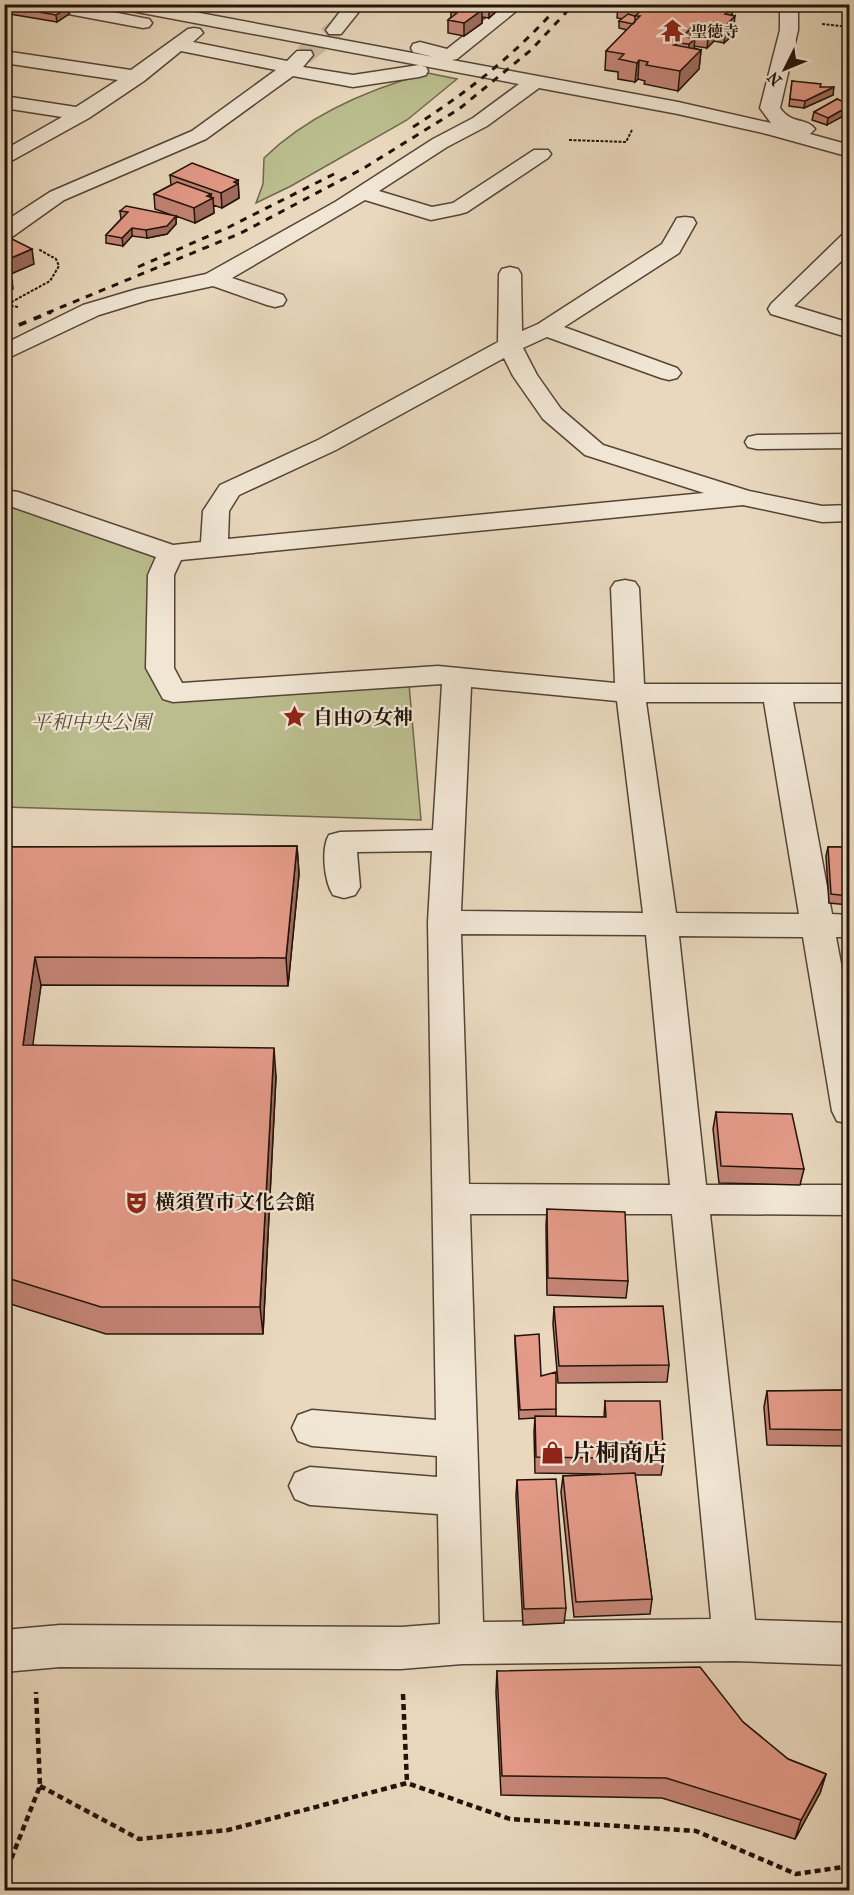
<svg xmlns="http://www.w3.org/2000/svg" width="854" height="1895" viewBox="0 0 854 1895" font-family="'IM FELL French Canon','Noto Serif JP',serif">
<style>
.green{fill:#bbbd8e;stroke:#6e684c;stroke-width:1.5}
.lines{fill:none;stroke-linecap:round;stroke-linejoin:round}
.minor-tunnel{stroke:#cbbaa2;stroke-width:20;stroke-dasharray:20 10;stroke-linecap:butt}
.minor-casing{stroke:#544437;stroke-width:3}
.path-far2{stroke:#22130a;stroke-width:2;stroke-dasharray:3 1.5;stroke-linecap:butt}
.path-far1{stroke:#22130a;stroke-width:3;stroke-dasharray:4 2;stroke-linecap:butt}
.path{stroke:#22130a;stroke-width:4.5;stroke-dasharray:6 4;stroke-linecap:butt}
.minor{fill:#f1e6d4;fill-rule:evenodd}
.rail-far1{stroke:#22130a;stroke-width:3;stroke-dasharray:7 7;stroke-linecap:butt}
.rail{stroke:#22130a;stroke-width:4;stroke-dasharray:8 8;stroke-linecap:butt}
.wall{fill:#c38475;stroke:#22130a;stroke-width:1.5}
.shaded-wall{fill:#9f6c5f;stroke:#22130a;stroke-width:1.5}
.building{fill:#e39a88;stroke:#22130a;stroke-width:1.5}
.labels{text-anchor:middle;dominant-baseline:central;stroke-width:4.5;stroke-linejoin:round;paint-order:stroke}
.far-poi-label{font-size:16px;font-weight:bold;fill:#22130a;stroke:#f1e6d4;text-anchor:start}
.poi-label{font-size:20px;font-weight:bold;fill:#22130a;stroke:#f1e6d4;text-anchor:start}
.park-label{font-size:20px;font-style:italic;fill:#584e38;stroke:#f1e6d4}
.near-poi-label{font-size:24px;font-weight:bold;fill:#22130a;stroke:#f1e6d4;text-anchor:start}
</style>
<rect width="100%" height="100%" fill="#e9d8bd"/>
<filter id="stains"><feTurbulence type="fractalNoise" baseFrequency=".00333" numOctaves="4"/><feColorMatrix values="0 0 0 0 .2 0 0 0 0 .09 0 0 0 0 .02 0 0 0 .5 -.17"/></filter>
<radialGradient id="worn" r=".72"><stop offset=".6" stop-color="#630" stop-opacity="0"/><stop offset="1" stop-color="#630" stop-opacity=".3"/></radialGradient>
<path class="green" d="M428 73 457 79 407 120 291 186 256 203 263 184 264 158C308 115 369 89 428 73Z
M5 503 166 559 173 692 408 673 421 820 5 807Z"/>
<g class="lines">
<path class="minor-tunnel" d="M304 55 335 30"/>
<defs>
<path id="minor" d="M33 4H73L143 18 149 19 152 23 149 27 143 28 42 9Z
M112 4H152L434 57 413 52 411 48 413 44 420 42 447 49 504 4H525L457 59 452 60 678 102 771 123 760 108 780 30V4H798V30L780 108C792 125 806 117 815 129L810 134 850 145V157L767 134 678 114 539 88 487 126 447 147 379 191 432 207 453 203 534 150H548L551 154 548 158 467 212 460 214 431 220 365 200 232 278 283 295 286 300 283 305 275 307 267 305 213 286 148 300 99 315 4 360V344L83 305 137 289 206 274 335 202 433 139 473 118 519 84 121 9Z
M346 4H365L341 34H329L326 30Z
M194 28 200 29 203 33 193 42 287 61 297 51H311L313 55 303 67 353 75 419 65 426 67 428 71 426 75 419 77 353 87 293 76 206 139 64 200 12 237 4 238V222L50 192 192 131 276 70 181 51 144 81 89 118 4 165V150L62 117 4 108V96L76 107 118 80 4 63V51L131 70 188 29Z
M685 217 693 218 696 223 679 253 564 327 677 368 681 373 677 378 669 380 661 378 547 337 523 348 537 375 561 409 603 445 749 491 822 506 850 505V521L822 522 743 505 181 560 174 575V668L182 683 438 666 615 683 611 588 615 582 625 580 635 582 639 588 644 684H850V702H793L832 914 850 915V937H836L850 1011V1124L837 1121 832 1111 803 937 679 936 706 1185H850V1215L710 1214 755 1620 850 1623V1665L735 1661 462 1664 401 1669 60 1667 4 1672V1630L60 1625 401 1627 440 1624 438 1514 310 1505 295 1499 289 1486 295 1473 310 1467 437 1477V1456L312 1446 298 1441 292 1428 298 1415 312 1410 436 1420 428 922 432 851 357 852 360 887 355 895 344 898 333 895C324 881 321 848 329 835L340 832 433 830 442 684 173 702 163 699 146 668 148 575 156 557 4 504V490L18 492 173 545 201 542 203 511 220 485 318 440 498 342 499 274 502 269 510 267 518 269 521 274 522 331 538 324 662 244 677 218ZM504 358 513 376 543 419 585 455 704 493 228 539 229 511 239 495 336 450ZM471 687 617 701 643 913 461 911ZM646 702H764L799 914 676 913ZM461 934 646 935 670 1185 469 1184ZM470 1214H672L711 1619 483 1622Z
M850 234V253L794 306 850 323V338L771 314 768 309 771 304 842 235Z
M850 434V448L757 449 748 447 745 442 748 437 757 435Z"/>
</defs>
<use href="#minor" class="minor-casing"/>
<path class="path-far2" d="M822 24 850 27
M569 140 626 142 632 130
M18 307 6 305 50 281 59 266 56 259 38 249"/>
<path class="path-far1" d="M4 408 8 414 4 426"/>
<path class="path" d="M403 1694 407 1783
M40 1786 139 1839 228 1830 407 1783 510 1819 696 1831 796 1874 850 1866
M4 1877 40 1786 36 1692"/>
<use href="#minor" class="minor"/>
<path class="rail-far1" d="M413 127C468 92 517 53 560 4
M138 267 229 227 338 172
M47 313 241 233 364 168 459 109 531 50 574 4"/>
<path class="rail" d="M4 331 51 312"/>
</g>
<path class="wall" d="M458 4H500L499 9 489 18 482 17V23L464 36 448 33V20L451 17V12L458 8Z
M618 5 733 8 732 16 733 35 724 43 714 41 707 48 694 46V48L701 50 699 69 678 91 644 84 645 81 638 79 635 82 618 79V72L605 70 606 51 627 30 619 28V21L622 19 617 18Z
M4 6 69 14 57 22 4 13Z
M792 81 820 87 833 95 804 108 789 106Z
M837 99 827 125 812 120 814 112Z
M170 175 238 180 239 198 222 208 213 205 214 213 195 223 176 216V224L167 234 147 238 132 236 123 246 106 243V235L121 219 120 211 174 216 155 209 154 194 171 185Z
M297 846 299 874 288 986 41 985 32 1045 276 1076 263 1334H106L4 1302V847Z
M828 847H849V905L829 903 826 856Z
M716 1112 804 1169 800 1185 719 1183 713 1129Z
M547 1209 628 1281 626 1298 547 1295 546 1226Z
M554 1307 669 1365 667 1382 558 1383 553 1324Z
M515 1336 541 1376 556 1409V1417H604L605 1401 664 1459 661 1475H635L652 1599 650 1614 574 1617 561 1492 563 1476 601 1474 535 1473 534 1432 535 1418 519 1419 515 1344Z
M849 1390V1446L767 1445 764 1407 767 1391Z
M517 1480 566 1608 564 1623 523 1625 516 1496Z
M497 1671 743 1722 788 1759 826 1774 820 1793 795 1839 662 1798 501 1795 496 1692Z"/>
<path class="shaded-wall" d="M500 4 499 9 489 18V5Z
M68 7 69 14 57 22 56 15Z
M733 8 731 20 735 16 733 35 724 43 726 25 725 14Z
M482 10V23L464 36V23Z
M716 23 714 41 707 48 709 29Z
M692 27 690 43 695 39 693 57 701 50 699 69 678 91 680 71 688 63 689 44 683 36Z
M639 60 638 79 635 82 637 63Z
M834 87 833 95 804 108 805 101Z
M849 106V113L827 125 828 118Z
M238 180 239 198 222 208 221 193 234 182Z
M211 194V199L213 198 214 213 195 223 194 208Z
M176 216V224L167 234 147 238 146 230Z
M132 228V236L123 246 122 238Z
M32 249 34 264 4 277V261Z
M12 280 13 289 4 292V283Z
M297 846 299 874 288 986 286 958Z
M35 957 41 985 29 1073 23 1045Z
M274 1048 276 1076 263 1334 260 1307Z
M826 1774 820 1793 795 1839 801 1820Z"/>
<path class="building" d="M54 4 68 7 56 15 4 6 5 4Z
M618 4H657L649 11Z
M657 4H715L733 8 725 14 735 16 726 25 716 23 709 29 692 27 683 36 695 39 689 44 678 43 674 45 701 50 680 71 646 65 648 62 639 60 637 63 619 59 624 54 606 51 640 16H635L642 10 650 11Z
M461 5 482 10 464 23 448 20 457 13 451 12Z
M628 14 635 16V22L633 24 619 21Z
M792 81 821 84 820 87H834L805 101 790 99Z
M837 99 849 104V106L828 118 814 112Z
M192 163 238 180 234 182 238 184 221 193 170 175Z
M177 182 211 194 207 196 213 198 194 208 154 194Z
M126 206 176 216 167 226 146 230 132 228 122 238 106 235 128 212 120 211Z
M6 236 32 249 4 261V237Z
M4 275 12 280 4 283Z
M297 846 286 958 35 957 23 1045 274 1048 260 1307H101L4 1277V847Z
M828 847H849V896L831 894Z
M716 1112 792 1114 804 1169 721 1166Z
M547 1209 625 1212 628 1281 548 1278Z
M663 1306 669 1365 559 1366 554 1307Z
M539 1334 541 1376 556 1372V1409L520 1410 515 1336Z
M849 1390V1430L770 1429 767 1391Z
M605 1401H660L664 1459 536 1457 535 1416 606 1417Z
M635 1473 652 1599 576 1602 563 1476Z
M556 1479 566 1608 524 1609 517 1480Z
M700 1667 743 1722 788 1759 826 1774 801 1820 666 1778 502 1776 497 1671Z"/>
<defs>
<symbol id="temple-bare" viewBox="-9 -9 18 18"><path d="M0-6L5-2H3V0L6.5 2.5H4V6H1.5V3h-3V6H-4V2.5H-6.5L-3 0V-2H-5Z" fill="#8f2418" stroke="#f1e6d4" stroke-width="2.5" paint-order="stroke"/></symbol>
<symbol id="sight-bare" viewBox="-9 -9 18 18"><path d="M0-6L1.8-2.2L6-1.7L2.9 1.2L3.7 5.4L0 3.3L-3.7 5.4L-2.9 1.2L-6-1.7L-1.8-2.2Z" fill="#8f2418" stroke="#f1e6d4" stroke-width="2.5" paint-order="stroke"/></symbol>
<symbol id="theatre-bare" viewBox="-9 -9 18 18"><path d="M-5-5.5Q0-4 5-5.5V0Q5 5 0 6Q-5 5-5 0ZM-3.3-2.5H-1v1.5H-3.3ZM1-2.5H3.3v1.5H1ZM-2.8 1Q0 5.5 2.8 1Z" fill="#8f2418" stroke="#f1e6d4" stroke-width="2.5" paint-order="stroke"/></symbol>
<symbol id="shop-bare" viewBox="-9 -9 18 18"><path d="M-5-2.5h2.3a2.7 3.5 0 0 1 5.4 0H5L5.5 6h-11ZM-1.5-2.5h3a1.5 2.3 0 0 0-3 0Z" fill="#8f2418" stroke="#f1e6d4" stroke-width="2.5" paint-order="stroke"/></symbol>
</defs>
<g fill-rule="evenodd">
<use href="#temple-bare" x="656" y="14" width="33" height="33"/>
<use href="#sight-bare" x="278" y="700" width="33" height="33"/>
<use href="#theatre-bare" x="120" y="1186" width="33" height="33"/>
<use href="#shop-bare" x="536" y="1436" width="33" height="33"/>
</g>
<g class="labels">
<g class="far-poi-label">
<text x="691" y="31">聖徳寺</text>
</g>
<g class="poi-label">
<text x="313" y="717">自由の女神</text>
<text x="155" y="1202">横須賀市文化会館</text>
</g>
<g class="park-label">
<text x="91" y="722">平和中央公園</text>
</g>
<g class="near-poi-label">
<text x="571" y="1453">片桐商店</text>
</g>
</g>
<rect width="854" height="1895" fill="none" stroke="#e9d8bd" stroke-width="24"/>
<rect x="6" y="6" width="842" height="1883" fill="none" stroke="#22130a" stroke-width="3"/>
<rect x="12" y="12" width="830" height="1871" fill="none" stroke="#22130a" stroke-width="1.5"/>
<g transform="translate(785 69) rotate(227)" stroke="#f1e6d4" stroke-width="4.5" paint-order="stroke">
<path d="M0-4.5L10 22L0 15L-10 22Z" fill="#22130a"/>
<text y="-9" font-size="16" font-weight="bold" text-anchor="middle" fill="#22130a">N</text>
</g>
<rect width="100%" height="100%" filter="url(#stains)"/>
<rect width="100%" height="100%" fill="url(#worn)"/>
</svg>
